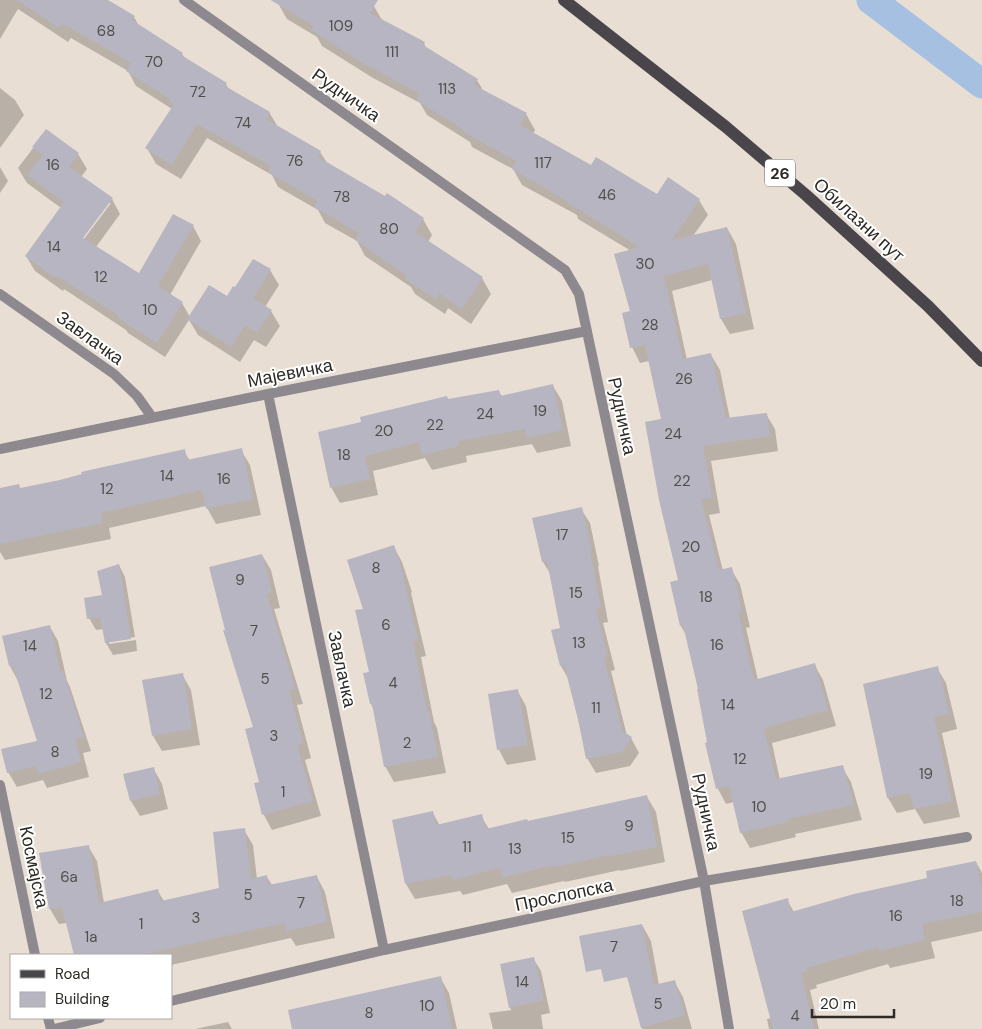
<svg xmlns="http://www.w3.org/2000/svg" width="982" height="1029" viewBox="0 0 982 1029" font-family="'DM Sans',sans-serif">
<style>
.shadow{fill:#0003;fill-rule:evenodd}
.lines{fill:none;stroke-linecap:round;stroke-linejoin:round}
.canal{stroke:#a5c0e0;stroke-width:29}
.building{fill:#b8b5c2}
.minor{stroke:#8d898e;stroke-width:10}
.primary{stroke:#4a444b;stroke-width:12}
.labels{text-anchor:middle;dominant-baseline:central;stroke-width:4;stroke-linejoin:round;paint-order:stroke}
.number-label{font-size:15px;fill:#504e4d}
.shield{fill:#fff;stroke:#6d6b67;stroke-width:1}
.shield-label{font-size:16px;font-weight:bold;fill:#2e2b26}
.street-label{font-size:18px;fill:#2e2b26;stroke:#fff}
</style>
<rect width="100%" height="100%" fill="#e8ded3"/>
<path class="shadow" d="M0 0H105L134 17 139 26 182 54 185 58 226 84 229 90 269 112 278 127 320 152 328 164 385 198 387 194 423 219 432 235 428 242 482 278 491 294 471 324 448 308 445 314 415 294 411 287 365 256 357 241 325 223 318 210 278 187 272 175 207 138 181 179 156 164 147 148 172 109 136 86 128 71 71 38 68 42 18 9 0 39Z
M271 0H365L374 6 383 22 424 43 426 48 477 80 484 92 526 114 535 130 533 134 592 167 658 195 699 200 708 215 693 236 727 228 736 244 754 329 730 334 721 319 712 280 672 291 687 360 711 355 720 370 730 419 766 414 775 429 778 451 711 461 720 513 709 515 723 571 731 569 740 584 750 627 746 628 758 680 814 664 823 680 836 726 772 743 780 780 842 767 851 782 862 820 795 834 796 837 750 848 741 832 734 802 726 804 718 789 707 744 709 743 700 690 687 637 681 626 680 581 662 420 649 361 640 363 632 347 631 251 578 219 577 215 522 185 513 169 472 147 470 142 427 115 420 103 373 78 322 46 317 37 287 19 279 5Z
M0 88 15 100 24 115 0 148Z
M46 131 78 154 87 169 81 177 112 199 120 214 96 247 139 275 193 226 201 241 170 295 182 303 190 317 227 298 235 288 270 270 279 285 265 307 271 311 280 326 266 347 254 340 240 362 198 335 189 320 165 357 128 333 126 330 64 289 63 291 35 271 26 256 61 208 27 183 18 168ZM108 203H111L81 243 79 242Z
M0 167 8 181 0 193Z
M553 386 562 401 571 446 537 453 532 444 466 456 467 462 432 470 425 458 373 471 378 495 340 503 331 487 363 423 448 400 499 391 502 397Z
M241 450 250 465 261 515 216 524 206 506 109 528 111 539 5 560 0 552V489L19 486 21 489 60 481 184 451 190 461Z
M581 509 590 523 599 566H598L608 622 603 623 615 670 611 671 627 736 631 738 639 753 630 766 596 773 587 758 569 680 561 666 553 631 561 629 551 575 543 562 533 519Z
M394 547 402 562 412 592 411 593 426 656 421 657 434 722 437 728 446 773 394 782 385 766 374 710 371 704V673L364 609Z
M262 555 271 570 280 608 274 609 303 704 297 705 311 758 305 760 321 816 272 830 264 815 255 784 261 782 254 728 226 631Z
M119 565 125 577 135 637 109 641V644L136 640 137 651 113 655 106 643 104 629 96 630 89 618 103 596Z
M50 627 58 641 67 681 70 687 91 751 83 753 89 777 47 788 43 780 17 787 8 772 38 742 18 681 10 666Z
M937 668 946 683 957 729 942 733 960 817 924 824 915 809 897 813 888 798Z
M182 674 191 690 200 745 162 751 153 736Z
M517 690 526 706 536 760 507 765 499 750 489 695Z
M153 768 162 784 168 809 140 816 131 801 125 775Z
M647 797 656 812 665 862 620 871V870L565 882 564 881 512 893 507 884 463 895 460 891 415 899 406 884 393 821 433 813 440 826 481 816 489 829Z
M244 830 253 845 257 879 267 877 272 885 317 877 325 892 335 938 296 946 291 938 171 965V955H75L67 923 59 924 50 909 88 846 97 861 104 903 157 890 164 901 220 889Z
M976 862 982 873V931L931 942 935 958 890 968 888 964 816 985 817 988 810 990 819 1029H769L767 1019 772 1018 787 900 794 912 929 879Z
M642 925 651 941 659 985 674 981 683 997 692 1029H643L642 1028Z
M533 958 541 971 550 1013 541 1015 543 1029H493L489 1013 511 1010 501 965Z
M440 977 449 993 457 1029H293Z
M228 1022 232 1029H195Z"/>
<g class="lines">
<path class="canal" d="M871 0 982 84"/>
</g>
<path class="building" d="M17 0H108L135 16 132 20 183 53 181 55 227 83 225 86 270 112 266 119 321 151 318 157 385 196 387 193 424 218 415 232 483 277 462 309 439 293 436 299 405 279 407 276 355 240 359 233 314 207 318 201 268 172 271 166 197 124 172 165 145 148 174 104 169 101 170 99 126 71 131 63 62 23 59 28Z
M271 0H378L370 13 425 42 423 45 478 79 474 85 527 113 520 125 591 165 596 157 657 194 668 177 700 199 672 240 727 227 746 313 720 319 708 264 664 276 683 359 711 353 726 418 767 413 770 436 703 446 712 498 701 499 719 570 732 567 742 611 738 612 754 680 815 663 828 710 764 728 776 779 843 765 854 805 787 819 788 822 740 833 729 786 716 789 705 743 707 742 697 689H698L683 625 680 626 670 582 678 580 659 500 645 422 661 419 645 345 630 348 622 313 630 311 614 254 640 247 568 203 569 202 512 169 516 161 462 131 463 129 416 100 420 94 363 63 311 30 314 26Z
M46 129 79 153 69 167 113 198 83 238 139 273 173 214 194 225 158 286 183 302 157 343 118 318 119 316 56 275 54 277 25 256 64 202 27 175 43 155 32 147Z
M253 259 271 269 253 298 272 310 257 333 245 325 231 347 187 319 209 285 227 296 233 286 235 287Z
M553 384 563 430 527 438 525 429 458 441 459 446 422 455 419 442 365 456 370 479 330 488 318 432 361 422 360 417 447 396 448 399 499 390 500 396Z
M242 448 253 499 206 509 202 490 101 513 103 523 0 544V488L19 484 20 488 60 480 82 474 81 472 185 449 187 460Z
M582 507 592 551H590L601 607 596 608 607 655 604 656 622 731 632 737 622 752 586 759 578 719 564 665 560 666 551 630 560 628 547 561 542 562 532 518Z
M394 545 404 577H403L418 640 413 642 427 712 429 711 438 757 384 767 372 704H370L363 673 369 672 355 610 363 609 347 560Z
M262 554 272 592 267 594 295 689 289 690 303 743 297 745 313 801 262 815 254 783 259 782 245 729 253 727 223 630H225L209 567Z
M119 564 131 639 105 643 100 617 87 619 84 598 102 595 97 571Z
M50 625 60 672 63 671 84 737 75 739 81 762 38 774 36 766 7 773 1 749 37 741 13 666H9L2 636Z
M938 666 949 714 934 717 952 801 914 809 910 793 887 798 863 684Z
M183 673 192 729 152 736 142 680Z
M518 689 528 745 497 750 488 694Z
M154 767 160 794 130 801 123 774Z
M647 795 657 847 610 856V855L555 867 554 865 502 878 500 868 452 880 451 875 405 884 392 820 433 811 436 825 482 814 486 829 527 819 528 821Z
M245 828 251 879 267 875 269 885 317 875 327 922 286 931 284 923 141 955H74L62 907 49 909 39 853 89 845 99 903 158 889 161 901 219 888 213 832Z
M976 861 982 889V912L922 924 925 940 879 951 878 947 807 968 808 971 801 973 814 1029H773L742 911 788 898 791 912 854 894 927 878 926 871Z
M642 924 654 985 675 980 685 1015 641 1028 627 977 604 982 601 969 586 972 579 936Z
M534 957 544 1000 509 1008 500 964Z
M441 976 452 1029H292L288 1010Z"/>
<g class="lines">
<path class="minor" d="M184 0 565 270 579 294 704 881 729 1029
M0 294 114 374 137 396 152 417
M268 394 384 950
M0 449 268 394 587 331
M0 785 35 955
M171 1001 384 950 704 881 967 837
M48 1018 51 1029
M54 1029 100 1018"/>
<path class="primary" d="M564 0 726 127 806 195 928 306 982 361"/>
</g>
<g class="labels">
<g class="number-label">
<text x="341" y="26">109</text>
<text x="106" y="31">68</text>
<text x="392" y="52">111</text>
<text x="154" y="62">70</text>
<text x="447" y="89">113</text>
<text x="198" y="92">72</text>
<text x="243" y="123">74</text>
<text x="295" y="161">76</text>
<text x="543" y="163">117</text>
<text x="53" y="165">16</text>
<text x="607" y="195">46</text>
<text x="342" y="197">78</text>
<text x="389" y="229">80</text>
<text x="54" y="247">14</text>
<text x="645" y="264">30</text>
<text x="101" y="277">12</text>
<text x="150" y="310">10</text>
<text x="650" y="325">28</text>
<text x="684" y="379">26</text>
<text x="540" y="411">19</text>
<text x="485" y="414">24</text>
<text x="435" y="425">22</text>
<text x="384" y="431">20</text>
<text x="673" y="434">24</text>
<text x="344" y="455">18</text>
<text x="167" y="476">14</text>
<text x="224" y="479">16</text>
<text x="682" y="481">22</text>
<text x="107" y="489">12</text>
<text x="562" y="535">17</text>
<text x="691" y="547">20</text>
<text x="376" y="568">8</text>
<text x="240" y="580">9</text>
<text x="576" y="593">15</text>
<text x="706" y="597">18</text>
<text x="386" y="625">6</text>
<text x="254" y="631">7</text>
<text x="579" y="643">13</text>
<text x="717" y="645">16</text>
<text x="30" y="646">14</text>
<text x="265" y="679">5</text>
<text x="393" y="683">4</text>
<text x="46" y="694">12</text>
<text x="728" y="705">14</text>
<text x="596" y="708">11</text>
<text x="274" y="736">3</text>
<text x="407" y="743">2</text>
<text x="55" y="752">8</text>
<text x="740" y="759">12</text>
<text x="926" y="774">19</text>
<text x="283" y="792">1</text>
<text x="759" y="807">10</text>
<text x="629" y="826">9</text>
<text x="568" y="838">15</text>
<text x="467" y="847">11</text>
<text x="515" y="849">13</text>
<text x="69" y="877">6a</text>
<text x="248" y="895">5</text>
<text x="957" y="901">18</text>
<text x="301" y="903">7</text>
<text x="896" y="916">16</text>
<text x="196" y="918">3</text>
<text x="141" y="924">1</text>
<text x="91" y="937">1a</text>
<text x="614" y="947">7</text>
<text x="522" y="982">14</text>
<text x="658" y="1004">5</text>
<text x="427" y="1006">10</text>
<text x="369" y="1013">8</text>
<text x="795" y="1016">4</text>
</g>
<rect class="shield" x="765" y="159.5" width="30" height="27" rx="4"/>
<g class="shield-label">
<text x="780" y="173">26</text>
</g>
<g class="street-label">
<text transform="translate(346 95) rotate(35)">Рудничка</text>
<text transform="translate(859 220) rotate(42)">Обилазни пут</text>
<text transform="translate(90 338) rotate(36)">Завлачка</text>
<text transform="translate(290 373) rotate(-11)">Мајевичка</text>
<text transform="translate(622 416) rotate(78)">Рудничка</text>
<text transform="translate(342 669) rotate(78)">Завлачка</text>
<text transform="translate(706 812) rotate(78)">Рудничка</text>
<text transform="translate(34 867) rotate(78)">Космајска</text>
<text transform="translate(564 895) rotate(-12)">Прослопска</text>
</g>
</g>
<rect x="10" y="954" width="162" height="65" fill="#ffffff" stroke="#abaaa8"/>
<rect x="20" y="970" width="25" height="8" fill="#4a444b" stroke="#abaaa8"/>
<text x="55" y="979" font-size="15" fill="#2e2b26">Road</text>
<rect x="20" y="992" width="25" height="15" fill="#b8b5c2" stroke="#abaaa8"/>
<text x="55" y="1004" font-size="15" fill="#2e2b26">Building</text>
<path d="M812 1009v8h82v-8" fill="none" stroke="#2e2b26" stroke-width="2.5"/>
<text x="820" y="1009" font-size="15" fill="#2e2b26" stroke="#ffffff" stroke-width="4" paint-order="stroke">20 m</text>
</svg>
